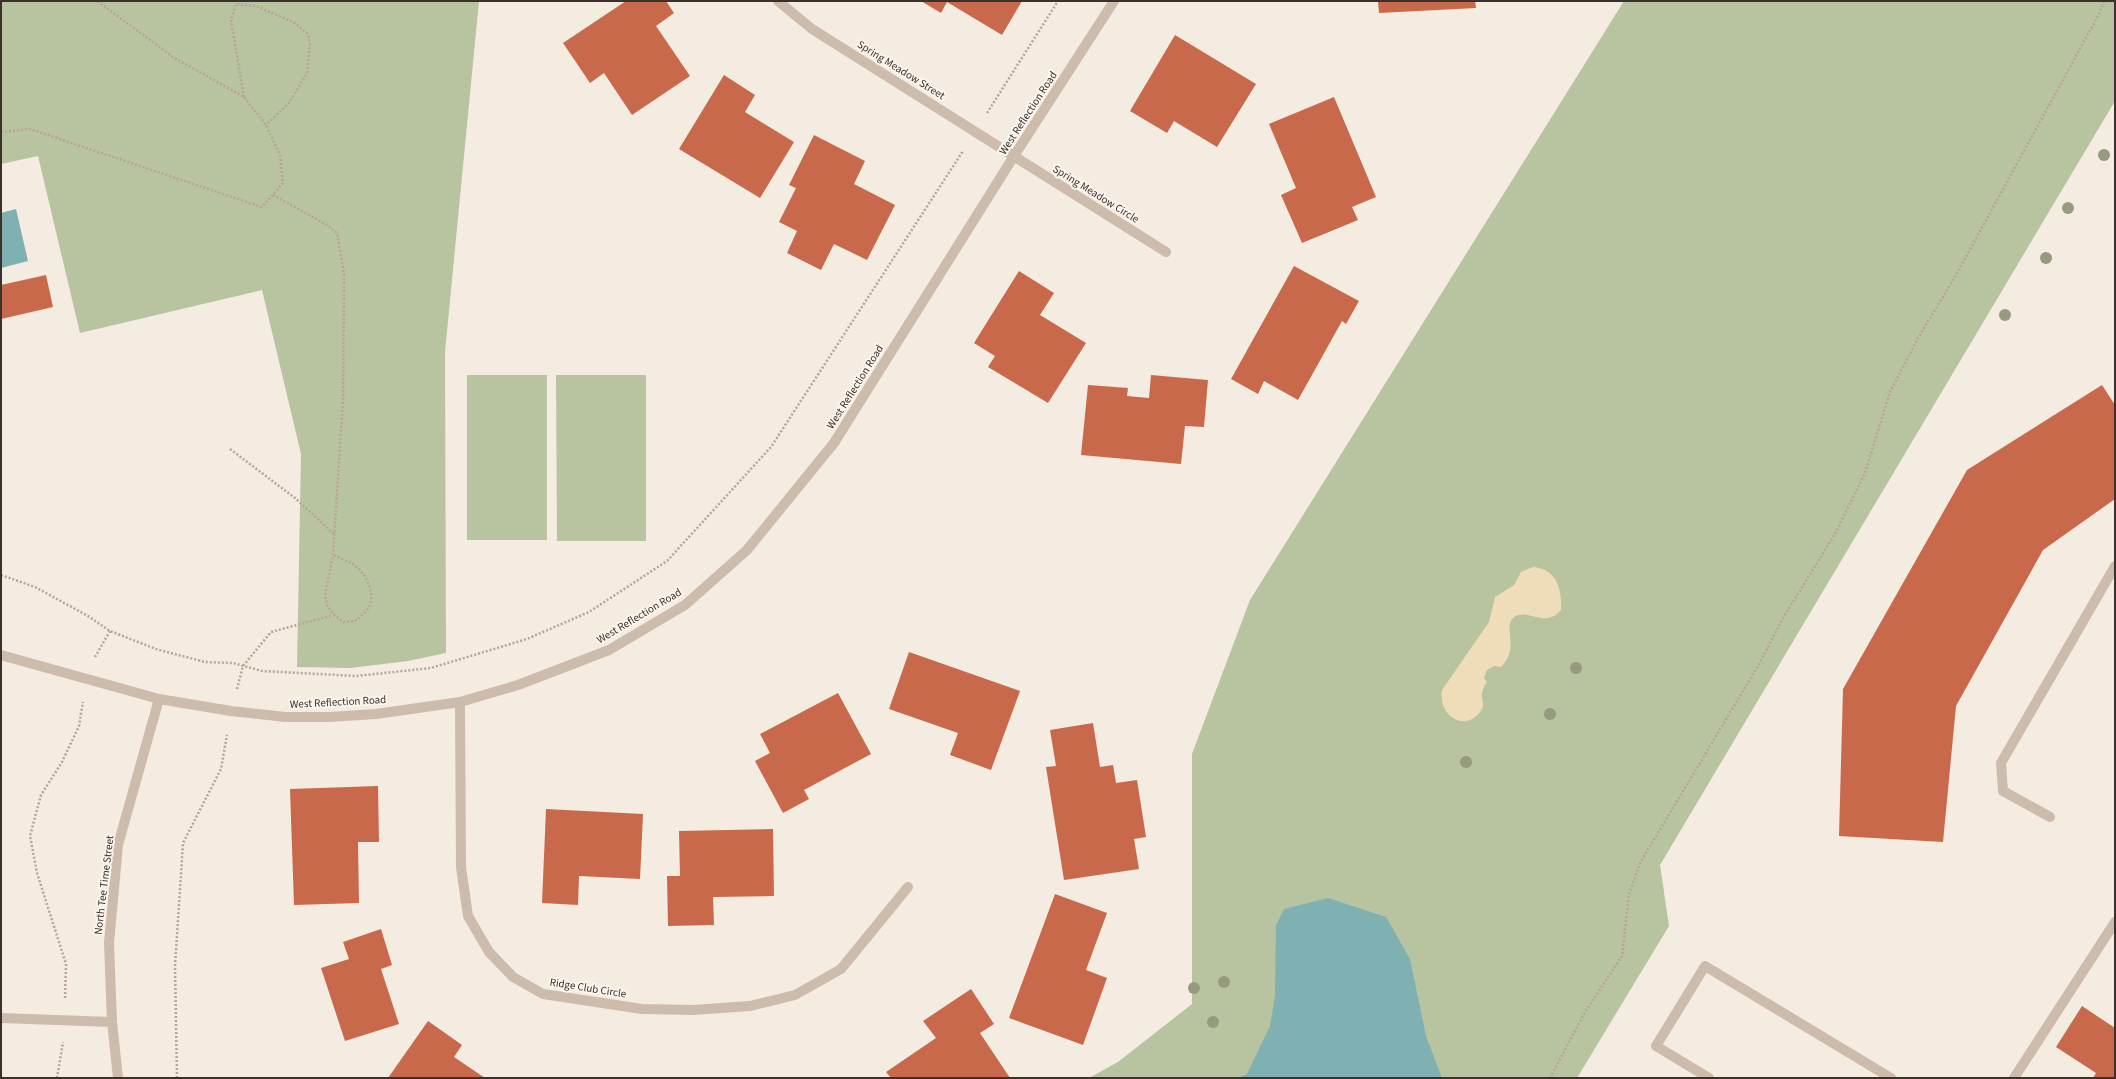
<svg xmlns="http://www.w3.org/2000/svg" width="2116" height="1079" viewBox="0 0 2116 1079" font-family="'Source Sans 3',sans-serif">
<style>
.green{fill:#b8c4a0}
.sand{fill:#efdcb8}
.water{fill:#7fb0b2}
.building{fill:#c8694b}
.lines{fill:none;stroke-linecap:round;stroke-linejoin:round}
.path{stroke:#b9a596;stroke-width:2.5;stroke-dasharray:2 2;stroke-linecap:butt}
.lane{stroke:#cdbbac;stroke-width:10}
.street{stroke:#cdbbac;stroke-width:10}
.tree{fill:#969b7f}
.labels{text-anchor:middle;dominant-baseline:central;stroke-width:4;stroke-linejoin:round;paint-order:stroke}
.street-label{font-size:11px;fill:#3b302b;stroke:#fbf5ee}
</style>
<rect width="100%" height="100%" fill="#f4ebe1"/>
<path class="green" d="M1 1H479L445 352 446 653 408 661 350 668 297 667 301 454 262 290 80 333 38 156 1 164Z
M1624 1H2115V101L1660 865 1669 926 1577 1078H1089L1118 1062 1192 1004V754L1250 600Z
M467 375H547V540H467Z
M556 375H646V541H557Z"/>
<path class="sand" d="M1533 567C1557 569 1562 589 1561 610 1544 630 1527 606 1513 618 1503 629 1520 648 1501 667L1494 666 1487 670 1484 678 1487 682C1485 685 1482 690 1482 694 1481 701 1486 704 1480 712 1465 732 1438 717 1442 690L1489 622 1495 597 1514 585 1521 572Z"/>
<path class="water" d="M16 209 28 261 1 268V213Z
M1328 898 1386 917 1410 959 1426 1036 1442 1078H1238L1247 1074 1270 1026 1275 996 1276 925 1284 909Z"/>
<path class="building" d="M626 1H666L674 13 656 26 690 76 632 115 604 73 590 83 563 43Z
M921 1H1022L1002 35 947 2 941 13Z
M1378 1H1475L1476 8 1379 13Z
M1175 35 1256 84 1217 147 1174 121 1167 133 1130 111Z
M724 75 755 95 745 112 794 142 760 198 679 149Z
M1334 97 1376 197 1352 207 1358 220 1302 243 1281 195 1296 188 1269 124Z
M814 135 865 161 854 184 895 205 867 260 834 244 821 270 787 253 797 231 779 222 796 188 789 185Z
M1294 266 1359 301 1346 324 1342 321 1298 400 1264 381 1258 394 1231 379Z
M1019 271 1054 293 1040 315 1086 343 1048 403 988 367 995 356 974 343Z
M46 275 53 307 1 319V285Z
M1151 375 1208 380 1204 427 1185 426 1181 464 1081 455 1088 385 1128 388 1127 396 1149 398Z
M2102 385 2115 405V499L2043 550 1956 706 1943 842 1839 836 1843 689 1967 470Z
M909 652 1020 691 991 770 950 755 958 733 889 709Z
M838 693 871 754 804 790 809 799 783 813 755 761 770 753 760 734Z
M1093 723 1100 767 1113 765 1116 783 1137 780 1146 837 1134 839 1139 869 1064 880 1046 767 1056 766 1050 730Z
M378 786 379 842H358L359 903 294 905 290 789Z
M546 809 643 814 640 879 579 876 578 905 542 903Z
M773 829 774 896 713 897 714 925 668 926 667 876H680L679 831Z
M1055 894 1107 913 1086 970 1107 978 1083 1045 1009 1018Z
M381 929 392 965 381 969 399 1024 345 1041 321 968 349 959 343 942Z
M971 989 994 1024 980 1033 1010 1078H891L886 1072 936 1038 923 1021Z
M2082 1006 2115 1028V1078H2093L2096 1073 2056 1047Z
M428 1021 462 1045 454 1057 485 1078H388Z"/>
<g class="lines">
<path class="path" d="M244 97 231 20 236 4 256 6 295 23 308 34 310 45 307 73 289 103 266 125
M987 113 1058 1
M1 132 30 129 262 207 283 183 280 155 266 125 244 97 173 57 97 1
M273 195 327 225 337 233 344 274 343 400 333 555 325 595 327 605 334 615 344 622 355 621C360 617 367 612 370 605 375 591 365 572 353 564 347 561 340 558 333 555
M230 449 295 498 334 534
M1 575 35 587 88 616 110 631 156 649 205 662 233 663 262 671 356 676 431 668 527 639 589 612 667 561 771 447 963 151
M95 657 110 631
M237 689 243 666 271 632 334 615
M65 998 66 964 37 873 30 836 41 795 62 762 79 726 83 702
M57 1078 63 1042
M177 1078 175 966 183 843 221 769 227 735
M1550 1078 1585 1012 1622 956 1629 894 1640 863 1758 666 1783 618 1835 534 1865 473 1890 392 1918 338 1956 275 2099 14 2104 1"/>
<path class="lane" d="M2050 817 2003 791 2001 763 2115 566
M1709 1078 1656 1046 1705 966 1891 1078
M2014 1078 2115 922"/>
<path class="street" d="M778 1 812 29 1166 252
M1 655 159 699 231 711 285 717H329L376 714 460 702 518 685 609 650 685 605 747 550 834 443 1014 156 1114 1
M460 702 461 867 468 916 489 952 513 977 543 994 642 1009 693 1010 750 1006 795 995 841 969 908 887
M1 1018 112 1022
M118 1078 112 1022 109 943 118 845 159 699"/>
</g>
<g class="tree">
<circle cx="2104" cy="155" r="6"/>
<circle cx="2068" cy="208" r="6"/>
<circle cx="2046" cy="258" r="6"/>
<circle cx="2005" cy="315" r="6"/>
<circle cx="1576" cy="668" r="6"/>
<circle cx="1550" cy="714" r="6"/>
<circle cx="1466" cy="762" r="6"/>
<circle cx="1224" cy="982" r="6"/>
<circle cx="1194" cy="988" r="6"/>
<circle cx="1213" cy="1022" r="6"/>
</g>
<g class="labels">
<g class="street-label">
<text transform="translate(901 70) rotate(32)">Spring Meadow Street</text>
<text transform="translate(1028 113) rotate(-57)">West Reflection Road</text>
<text transform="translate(1096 194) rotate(32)">Spring Meadow Circle</text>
<text transform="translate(855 387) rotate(-58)">West Reflection Road</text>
<text transform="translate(639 616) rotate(-31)">West Reflection Road</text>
<text transform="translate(338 702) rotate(-3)">West Reflection Road</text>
<text transform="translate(104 885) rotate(-83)">North Tee Time Street</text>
<text transform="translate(588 988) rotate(9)">Ridge Club Circle</text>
</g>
</g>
<rect width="2116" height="1079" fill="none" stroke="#3b302b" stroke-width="4"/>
</svg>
